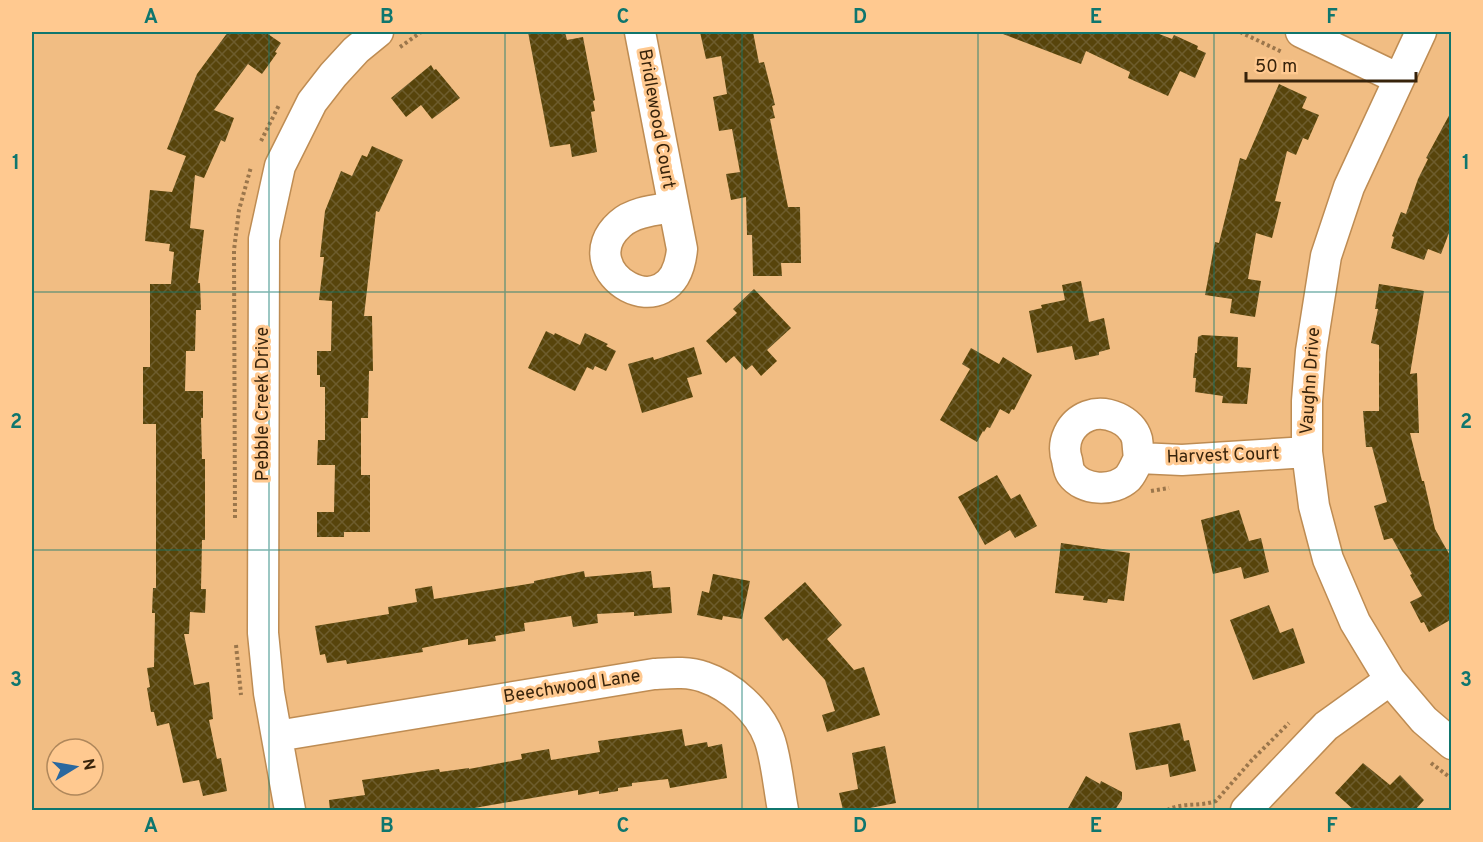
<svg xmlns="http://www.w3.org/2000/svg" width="1483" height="842" viewBox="0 0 1483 842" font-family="Overpass,sans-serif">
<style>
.building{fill:url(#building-cross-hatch)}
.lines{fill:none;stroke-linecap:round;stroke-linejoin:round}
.minor-casing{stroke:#be8c53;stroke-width:33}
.path{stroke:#9b764b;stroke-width:4;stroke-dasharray:3 3;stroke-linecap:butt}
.minor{stroke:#fff;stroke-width:30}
.grid{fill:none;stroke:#0f766e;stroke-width:1.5;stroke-opacity:0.55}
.labels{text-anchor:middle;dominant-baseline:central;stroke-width:6;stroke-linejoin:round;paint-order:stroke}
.street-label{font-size:18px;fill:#37230b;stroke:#ffc990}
.neatline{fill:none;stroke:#0f766e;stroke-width:2}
.grid-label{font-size:20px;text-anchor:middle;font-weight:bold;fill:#0f766e}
</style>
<defs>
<pattern id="building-cross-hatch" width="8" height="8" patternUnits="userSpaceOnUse" patternTransform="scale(1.5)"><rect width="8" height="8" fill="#57440b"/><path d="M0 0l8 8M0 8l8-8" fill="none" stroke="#6d5c2d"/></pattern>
</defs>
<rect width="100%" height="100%" fill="#f1bd83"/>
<path class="building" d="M228 32H265L281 43 275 52 277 53 262 74 248 64 214 110 234 118 225 142 221 140 204 178 195 175 190 228 204 230 198 283H200L201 310H196L195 351H186L185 391H203V418H201L202 459H205V540H202L201 589H206L205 613 190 612 189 634H184L194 685 209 682 213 719 209 720 217 759 221 758 227 791 203 796 199 780 183 783 169 723 157 726 154 712H151L147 688 150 687 147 668 154 667 155 613H152L153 588H156V424H143V367H150V284H171L174 252 169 251 170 244 145 241 150 190 172 192 186 156 167 149 197 74Z
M528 32H565L567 40 583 37 595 100 593 101 595 111 591 112 597 152 572 157 570 144 550 147Z
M700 32H753L759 63 764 62 775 105 772 106 775 118 770 119 788 207H800L801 263H781L782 276H753L752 235H747L746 197 731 200 726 174 740 172 732 129 719 131 713 97 727 94 721 56 706 59Z
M1003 32H1154L1172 39 1174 35 1198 46 1197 49 1206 53 1195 78 1180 71 1168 96 1128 78 1130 72 1086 51 1081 64 1003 34Z
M431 65 434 70 436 69 460 98 432 119 421 105 406 117 391 98Z
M1279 84 1307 97 1302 108 1319 115 1308 140 1303 138 1296 155 1287 151 1275 201 1281 202 1272 238 1256 233 1248 279 1261 281 1255 317 1230 313 1232 299 1205 295 1215 242 1219 243 1240 158 1246 160Z
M1452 110V225L1441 254 1428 249 1424 260 1391 248 1394 237 1392 236 1401 212 1406 214 1418 179 1428 159 1426 158Z
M372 146 403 160 379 212 376 211 364 316H372L373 371H369L368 418H361V475H370V532H344V537H317V512H334L335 465H317L318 440H325V387H320V375H317V351H331L332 301 319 300 324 257H320L325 211 341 171 352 176 362 155 367 157Z
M1081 281 1089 322 1104 318 1110 349 1099 352V355L1075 360 1072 346 1037 353 1029 311 1042 308 1041 305 1065 300 1062 285Z
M1379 284 1424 291 1410 374 1417 373 1419 433H1410L1422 481H1424L1435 529 1452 559V619L1429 632 1424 622 1421 623 1410 602 1422 596 1410 575 1412 574 1392 538 1384 540 1374 506 1387 502 1372 447H1366L1363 411H1379V345L1371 343 1378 309H1375Z
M754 289 791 328 767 350 777 361 761 376 752 365 746 370 734 356 726 363 706 341 737 313 733 309Z
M546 331 554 335 555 333 580 345 585 333 608 344 606 346 616 351 606 371 595 366 593 370 587 367 575 391 528 368Z
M1202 335 1238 337 1237 367 1251 368 1247 404 1222 403 1223 396 1195 392 1196 378H1193L1195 353H1197L1198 337Z
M694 347 702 374 687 378 693 397 642 413 628 364 653 357 654 360Z
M971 348 999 364 1003 357 1032 375 1014 410 1012 409 1009 414 1000 409 990 428 987 427 984 432 983 431 977 442 940 420 970 369 962 364Z
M997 475 1011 499 1020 494 1037 526 1015 538 1010 530 985 545 958 497Z
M1239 510 1249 541 1261 538 1269 572 1244 579 1241 567 1213 574 1201 520Z
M1061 543 1130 553 1124 601 1108 599 1107 603 1083 600 1084 596 1055 593Z
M584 571 585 577 651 571 653 588 670 587 672 613 634 616V612L597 614 598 623 573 627 571 616 524 623 525 631 495 636 496 641 468 645V639L422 648 423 652 347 664 346 660 327 663 325 654 320 655 315 626 389 614 388 607 417 602 415 589 432 586 434 599 534 583V581Z
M713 574 750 581 742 619 723 616 722 620 697 615 702 591 709 593Z
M805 582 842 625 827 639 854 670 864 667 880 715 827 732 822 715 835 711 825 680 787 638 783 641 764 618Z
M1269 605 1280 633 1293 628 1305 663 1253 680 1230 620Z
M1180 723 1184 741 1189 740 1196 771 1170 777 1168 764 1136 770 1129 733Z
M682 729 685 746 707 742 708 747 722 744 727 778 670 788 668 779 632 783V786L618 788V791L599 794V791L578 795V790L463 810H330L329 800 365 795 362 780 439 769 440 772 469 768V769L522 759 521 754 549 749 551 760 600 752 598 741Z
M885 746 896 803 870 808V810H843L839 793 858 789 852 753Z
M1363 763 1390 785 1400 775 1424 800 1415 810H1354L1335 793Z
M1086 776 1100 784 1101 781 1122 792V799L1115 810H1067Z"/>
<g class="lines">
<defs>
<path id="minor" d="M640 32 682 249C674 336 567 271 620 224 633 212 656 210 673 207
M1301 32 1399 79
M1421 32 1349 187 1326 256 1311 351 1307 401V452L1314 506 1328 559 1355 622 1390 680 1424 720 1452 744
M1139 458C1136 464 1133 472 1128 478 1113 492 1083 491 1071 474 1068 470 1068 464 1067 460 1061 442 1070 423 1088 416 1106 409 1132 420 1137 439 1138 445 1138 452 1139 458L1182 460 1307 452
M277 736 654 674C670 673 688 671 704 677 731 686 759 711 769 738 776 756 779 790 783 810
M290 810 269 693 263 633 264 239 280 166 312 102 333 75 356 50 378 32
M1246 810 1326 726 1390 680"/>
</defs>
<use href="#minor" class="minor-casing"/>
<path class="path" d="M1240 32 1282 52
M400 47 421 32
M261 141 279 105
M1151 491 1169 488
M235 518 234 250 239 210 251 167
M236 645 241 695
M1431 763 1452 779
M1167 810C1183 802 1199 807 1216 801L1251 761 1289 723"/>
<use href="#minor" class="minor"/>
</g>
<path class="grid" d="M269 32V810M505 32V810M742 32V810M978 32V810M1214 32V810M32 292H1452M32 550H1452"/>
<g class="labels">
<g class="street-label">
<text transform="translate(656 119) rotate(80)">Bridlewood Court</text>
<text transform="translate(1311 381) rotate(-86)">Vaughn Drive</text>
<text transform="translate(263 404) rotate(-90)">Pebble Creek Drive</text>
<text transform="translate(1223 456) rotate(-2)">Harvest Court</text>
<text transform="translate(572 687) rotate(-9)">Beechwood Lane</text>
</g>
</g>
<rect width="1483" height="842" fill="none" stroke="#ffc990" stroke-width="66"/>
<g transform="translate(75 767) rotate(79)"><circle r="28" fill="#ffc990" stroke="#af875b" stroke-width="1.5"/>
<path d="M0-4.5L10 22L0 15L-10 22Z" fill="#2a689f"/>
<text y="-9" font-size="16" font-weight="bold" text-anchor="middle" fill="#37230b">N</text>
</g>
<path d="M1246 72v9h170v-9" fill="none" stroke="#37230b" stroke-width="3"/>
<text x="1255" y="72" font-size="18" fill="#37230b" stroke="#ffc990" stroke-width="4.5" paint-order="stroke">50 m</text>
<rect x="33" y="33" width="1417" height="776" class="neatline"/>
<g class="grid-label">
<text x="151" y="23">A</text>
<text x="387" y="23">B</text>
<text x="623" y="23">C</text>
<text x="860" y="23">D</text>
<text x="1096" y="23">E</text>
<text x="1332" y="23">F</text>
<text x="16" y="169">1</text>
<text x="1466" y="169">1</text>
<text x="16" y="428">2</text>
<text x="1466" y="428">2</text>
<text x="16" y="686">3</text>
<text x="1466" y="686">3</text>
<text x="151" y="832">A</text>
<text x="387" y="832">B</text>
<text x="623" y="832">C</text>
<text x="860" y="832">D</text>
<text x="1096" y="832">E</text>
<text x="1332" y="832">F</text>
</g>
</svg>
